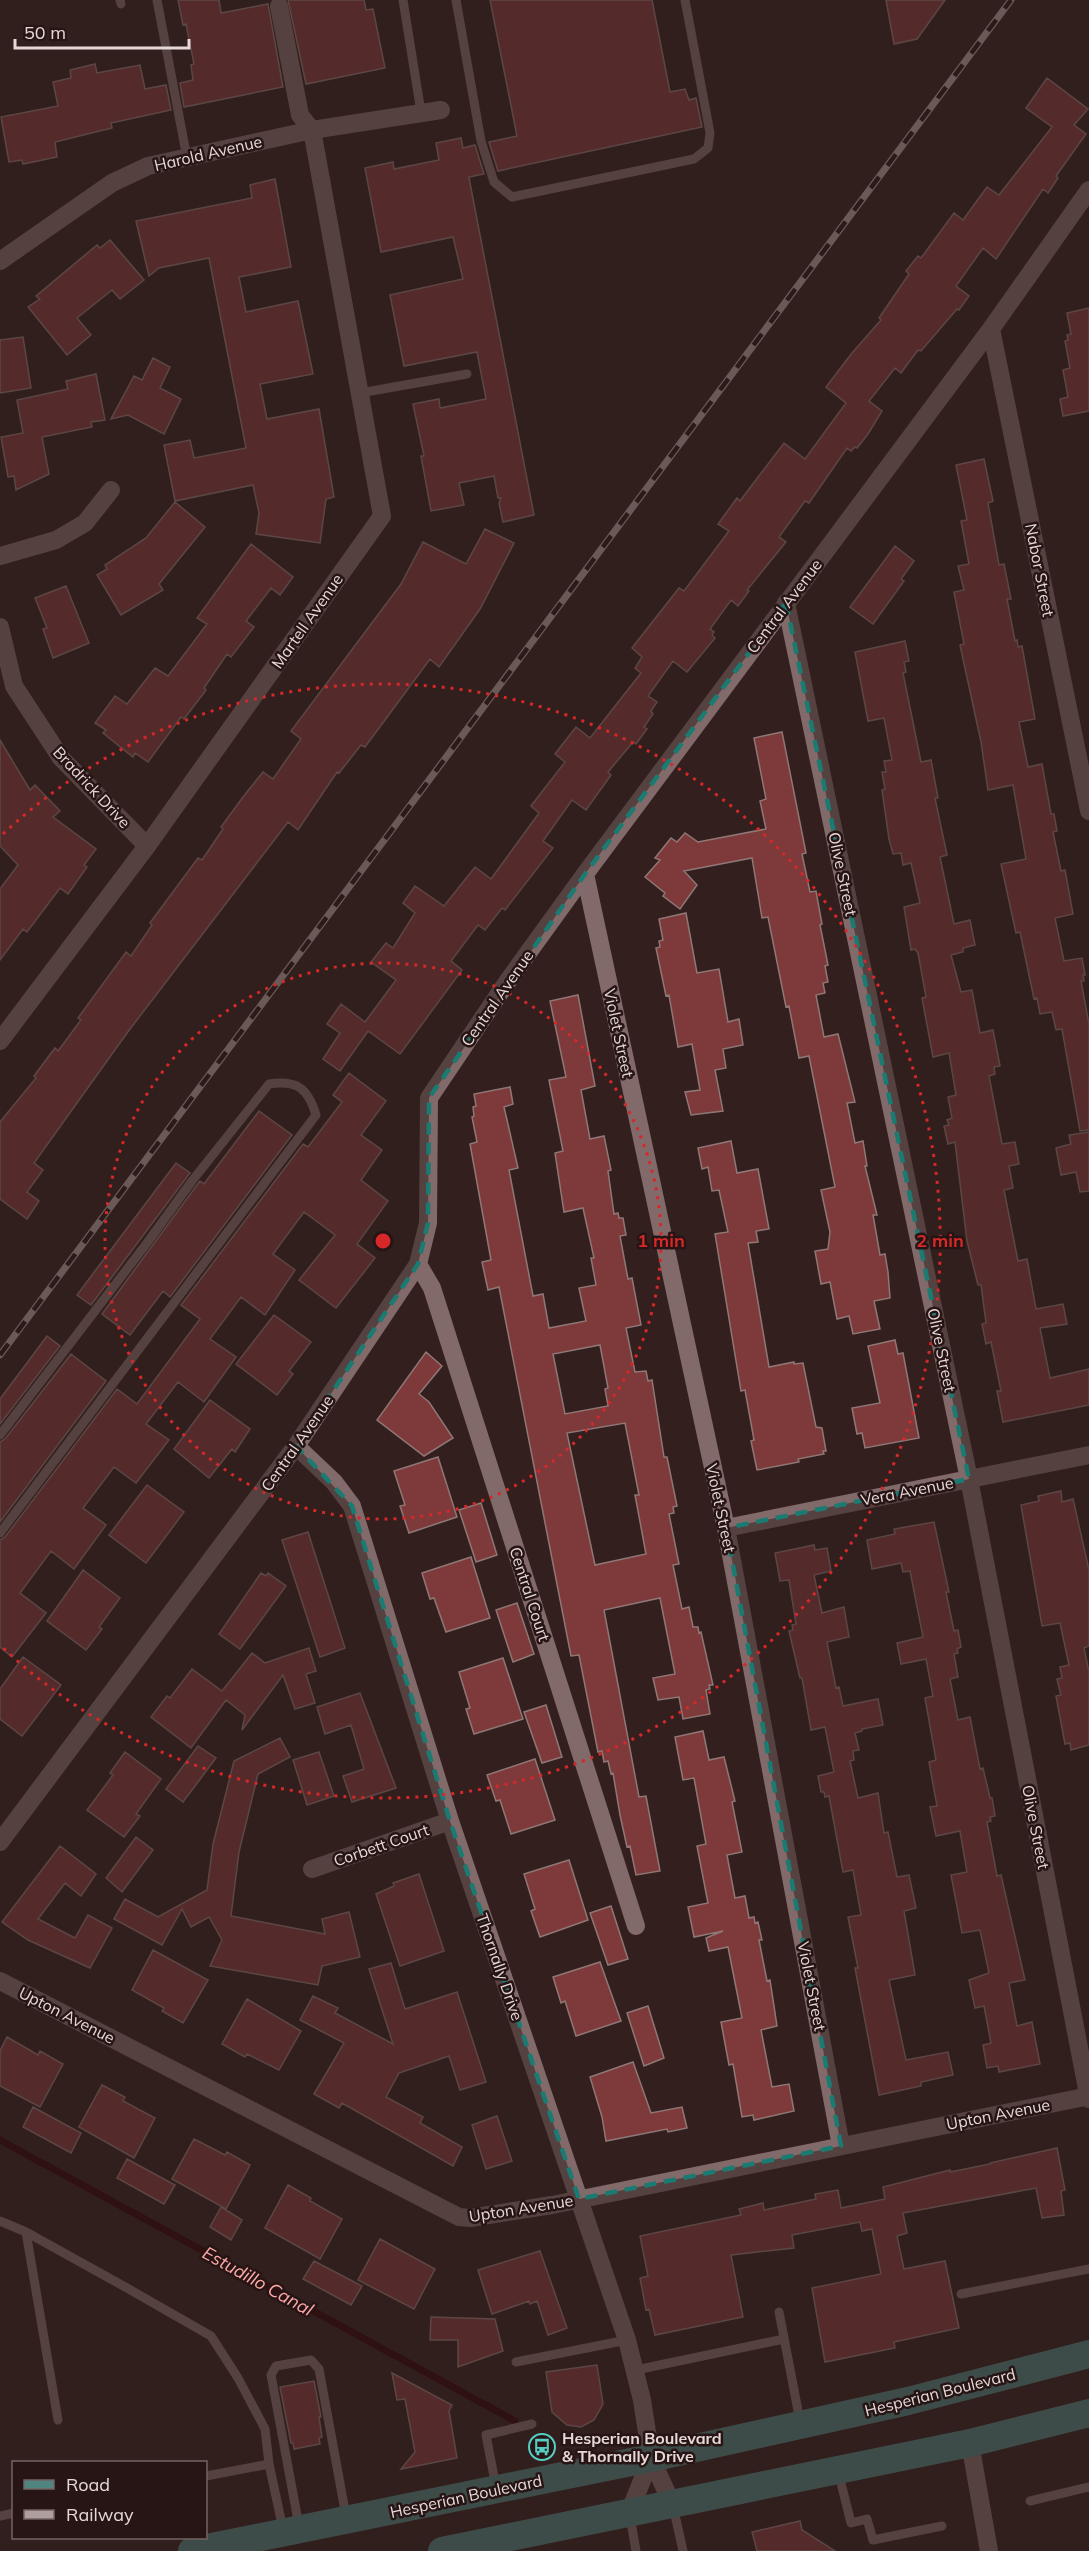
<svg xmlns="http://www.w3.org/2000/svg" width="1089" height="2551" viewBox="0 0 1089 2551" font-family="Mulish,sans-serif">
<style>
.lines{fill:none;stroke-linecap:round;stroke-linejoin:round}
.stream{stroke:#2f0105;stroke-width:7}
.building{fill:#7e3a3a;stroke:#8f7776;stroke-width:1.5;fill-rule:evenodd}
.lane{stroke:#816a69;stroke-width:9}
.street{stroke:#816a69;stroke-width:18}
.primary{stroke:#4f847f;stroke-width:28}
.rail-casing{stroke:#ae9f9e;stroke-width:7}
.rail{stroke:#271515;stroke-width:4.5;stroke-dasharray:14;stroke-linecap:butt}
.marked{fill:none;stroke:#1a7b73;stroke-width:4.5;stroke-dasharray:12 8;stroke-linejoin:round}
.ring{fill:none;stroke:#d62828;stroke-width:3;stroke-dasharray:3 6}
.labels{text-anchor:middle;dominant-baseline:central;stroke-width:5;stroke-linejoin:round;paint-order:stroke}
.street-label{font-size:16px;fill:#e5d8d7;stroke:#271515}
.poi-label{font-size:16px;font-weight:bold;fill:#e5d8d7;stroke:#271515;text-anchor:start}
.water-label{font-size:18px;font-style:italic;fill:#fda9a7;stroke:#271515}
.centre{fill:#d62828;stroke:#271515;stroke-width:3}
.ring-label{font-size:18px;text-anchor:middle;font-weight:bold;fill:#d62828;stroke:#271515;stroke-width:5;stroke-linejoin:round;paint-order:stroke}
</style>
<rect width="100%" height="100%" fill="#321f1e"/>
<g class="lines">
<path class="stream" d="M0 2140 515 2421"/>
</g>
<path class="building" d="M178 0H219L221 13 268 4 283 87 184 107 180 83 193 80 191 65 194 64 186 24 183 25Z
M288 0H364L366 10 373 9 385 68 306 84Z
M490 0H652L670 92 685 89 689 100 696 98 702 127 498 171 489 142 517 136Z
M886 0H945L917 39 894 44Z
M95 64 97 73 140 65 145 89 166 85 171 110 111 123 112 128 55 142 57 157 23 164 22 160 9 162 1 117 58 106 53 82 71 78 70 70Z
M1047 78 1088 109 1074 125 1086 134 1056 176 1058 178 1048 193 1043 189 996 259 983 248 956 286 969 296 959 310 957 309 921 351 918 350 901 373 895 368 869 401 882 411 868 434 857 448 855 447 851 451 847 448 809 503 805 501 779 537 786 542 747 590 749 591 738 606 731 600 710 629 714 632 712 635 715 638 687 672 673 661 648 696 657 702 651 711 653 714 644 727 647 729 636 744 633 742 608 772 611 775 586 810 572 800 543 841 553 848 505 910 502 908 485 930 478 925 451 961 462 970 400 1054 368 1031 340 1071 323 1059 340 1033 327 1024 341 1004 365 1022 396 980 371 962 386 943 393 948 415 913 403 903 415 886 444 906 475 867 491 879 539 813 531 806 565 762 555 754 576 727 590 738 641 673 635 668 642 657 632 648 679 588 684 591 729 531 718 524 737 498 740 501 784 443 805 459 846 403 826 387 852 353 881 320 879 318 909 274 906 271 918 256 921 258 954 213 963 220 987 187 999 195 1052 127 1026 108Z
M461 138 463 148 475 145 484 174 469 177 470 183 534 515 503 522 499 503 501 498H498L494 476 459 483 464 505 431 511 421 456H424L413 404 439 399 440 408 486 399 477 352 404 366 390 295 463 279 453 237 381 252 365 168 393 162 394 169 439 160 436 143Z
M275 179 291 267 239 277 246 312 298 301 313 374 260 384 267 419 319 409 334 497 326 499 320 543 256 534 259 513 253 485 175 501 164 445 190 440 194 458 246 448 209 258 159 268 149 276 136 221 252 198 250 185Z
M110 240 144 280 120 299 112 290 77 318 91 335 67 355 28 307 40 299 36 296 97 245 100 248Z
M1089 308V411L1063 416 1060 399 1068 397 1063 370 1070 368 1065 341 1068 340 1067 335 1071 334 1067 313Z
M23 337 31 388 0 393V340Z
M153 358 170 367 160 388 181 399 164 434 128 415 111 419 134 376 142 380Z
M96 374 105 420 91 422 92 427 42 437 49 474 16 490 14 476 8 477 1 437 23 433 17 400 68 389 66 381Z
M984 459 993 501 988 503 999 565 1004 564 1011 599H1007L1015 641 1017 640 1018 647 1022 646 1035 719 1019 722 1028 767 1042 764 1051 814H1054L1057 831 1053 832 1061 871 1065 870 1073 914 1055 918 1064 961 1082 958 1085 975H1083L1084 981H1081L1089 1024V1130L1080 1131 1062 1029 1056 1030 1052 1012 1040 1014 1037 998 1034 999 1020 932 1016 933 1001 864 1026 859 1013 785 988 790 981 742 960 645 964 644 954 592 964 590 958 566 969 564 961 521 967 520 956 465Z
M175 502 205 527 159 584 163 590 121 615 97 575 107 569 105 565 146 538Z
M485 529 514 543 480 609 439 667 430 659 365 747 361 745 339 773 337 772 298 830 288 822 127 1033 34 1163 43 1170 27 1192 39 1201 27 1219 0 1199V1122L36 1078 34 1076 55 1048 58 1051 81 1020 78 1018 126 952 131 956 152 925 150 923 198 858 202 860 223 829 221 827 243 797 263 772 273 779 301 739 291 731 401 584 423 542 466 564Z
M251 544 293 577 280 595 271 588 246 621 254 627 231 657 227 654 204 688 206 690 184 719 181 717 148 762 135 753 133 757 103 733 106 730 95 723 115 696 127 704 155 668 168 676 207 624 197 618Z
M895 546 914 561 901 579 904 581 873 624 850 607Z
M66 586 89 643 53 658 43 629 47 628 35 598Z
M905 641 909 661 904 662 906 672 903 673 921 762 931 760 938 798H935L947 855 940 857 954 924 970 920 975 945 963 948V952L951 955 961 992 972 990 980 1033 993 1030 1000 1066 994 1067 995 1074 989 1076 1002 1144 1015 1142 1019 1164 1009 1166 1013 1188 1004 1190 1018 1261 1027 1259 1036 1309 1063 1304 1067 1324 1040 1328 1050 1378 1089 1369V1405L1003 1422 997 1391H1001L991 1342 986 1344 982 1324 986 1323 981 1285H978L967 1241 955 1142 948 1144 944 1126 949 1125 947 1120 952 1118 948 1097 956 1095 949 1053 933 1057 922 998 926 997 918 953 915 949 911 950 904 907 920 903 911 863 903 865 901 853 893 854 889 839 882 790 885 789 882 772H886L884 761 892 760 884 718 868 721 855 652Z
M782 732 806 853 802 854 810 892 816 891 822 924 820 925 828 965 825 966 828 982 823 983 825 993 816 995 824 1037 838 1034 855 1102 847 1103 855 1143 863 1141 867 1166H865L877 1215H873L880 1255 885 1254 888 1272 890 1298 874 1301 880 1329 853 1334 849 1316 837 1319 830 1282 821 1284 815 1251 828 1249 830 1232 821 1190 835 1187 809 1056 799 1058 789 1006 786 1007 768 917 762 918 752 858 684 871 697 885 680 909 663 896 665 893 645 877 660 860 655 858 671 838 677 842 685 833 698 842 766 829 760 801 766 799 754 738Z
M0 740 30 790 35 785 60 811 53 817 96 849 84 865 87 867 68 894 60 888 27 932 23 929 0 960V889L18 865 0 846Z
M686 913 697 973 719 969 728 1022 739 1019 743 1045 723 1049 726 1068 715 1070 723 1111 691 1115 685 1092 700 1090 692 1044 678 1047 669 995 666 996 656 948 660 947 659 941 663 940 659 919Z
M578 995 595 1086 581 1090 590 1139 604 1136 611 1170 608 1171 614 1214 618 1213 619 1218H623L626 1235 620 1236 628 1279 632 1278 641 1325 626 1328 635 1372 646 1371 648 1381 652 1380 664 1457H667L677 1506 673 1507 674 1513 669 1514 679 1564 673 1565 682 1609 689 1607 693 1627H698L699 1633 701 1632 713 1685H709L710 1689 706 1690 710 1714 683 1719 679 1697 658 1700 653 1678 675 1674 660 1598 604 1610 639 1797 646 1796 660 1871 636 1875 630 1846 627 1847 620 1815 613 1773 611 1774 608 1761 604 1762 602 1751 598 1752 579 1655 571 1656 499 1287 488 1290 482 1262 491 1260 470 1144 477 1142 472 1117 474 1116 473 1107 476 1106 474 1094 510 1087 513 1104 504 1107 518 1168 509 1170 533 1296 543 1294 549 1328 586 1321 579 1288 596 1285 591 1258H594L583 1208 564 1212 555 1153 563 1151 549 1080 566 1077 550 1001ZM600 1345 608 1388 605 1389 608 1406 565 1414 553 1354ZM625 1423 639 1495H635L646 1554 595 1565 567 1433Z
M349 1073 386 1101 361 1135 382 1150 361 1180 388 1201 357 1244 375 1258 336 1308 299 1280 335 1235 304 1212 273 1254 295 1270 265 1315 241 1297 210 1339 236 1357 204 1402 178 1382 146 1424 169 1440 136 1483 114 1467 83 1508 106 1525 74 1569 51 1551 20 1593 46 1613 12 1657 0 1647V1540L5 1537 117 1389 137 1404 200 1319 181 1305 303 1144 308 1147 342 1102 333 1095Z
M259 1111 292 1135 170 1297 163 1291 130 1335 102 1314 197 1185 200 1181 204 1184Z
M1089 1132V1191L1080 1192 1076 1172 1061 1175 1056 1148 1071 1144 1069 1135Z
M731 1141 737 1173 758 1169 769 1229 756 1231 758 1242 748 1243 769 1367 794 1362V1364L803 1363 816 1427 822 1428 826 1451H823L824 1454 798 1459 799 1462 757 1470 751 1441 754 1440 745 1390 741 1391 738 1373 715 1234 728 1232 719 1190 712 1191 708 1167 702 1169 698 1148Z
M176 1163 190 1173 91 1305 77 1295Z
M274 1315 311 1342 289 1371 293 1374 277 1395 236 1364Z
M47 1336 60 1346 0 1424V1399Z
M895 1340 898 1354 903 1353 919 1438 865 1448 862 1433 857 1434 852 1408 880 1403 868 1346Z
M426 1352 442 1366 419 1394 429 1402 453 1438 424 1456 377 1420Z
M71 1354 106 1381 0 1522V1442L5 1439Z
M210 1400 250 1429 235 1452 232 1449 209 1478 174 1449Z
M438 1457 457 1517 409 1533 400 1506 405 1505 394 1471Z
M147 1485 184 1512 146 1563 109 1535Z
M1061 1491 1062 1502 1073 1499 1089 1570V1646L1084 1648 1089 1672V1745L1071 1750 1070 1743 1065 1744 1056 1696 1061 1695 1057 1679 1062 1678 1060 1667 1069 1665 1060 1623 1042 1626 1021 1505 1039 1501 1038 1496Z
M481 1503 497 1555 476 1562 459 1510Z
M934 1522 949 1592H946L954 1631 958 1630 961 1647 957 1649 958 1653 954 1654 958 1677 950 1679 958 1720 970 1717 980 1769 983 1768 990 1798H992L995 1816 990 1817 991 1821 987 1822 997 1876 1001 1875 1025 1980 1009 1983 1017 2026 1032 2022 1040 2064 999 2072 998 2066 987 2068 983 2045 991 2043 984 2006 975 2008 969 1980 989 1973 980 1930 962 1933 951 1875 967 1872 960 1831 936 1836 930 1807 937 1806 929 1762 936 1760 925 1698 933 1696 926 1659 901 1664 897 1643 923 1637 910 1571 903 1572 901 1563 872 1569 867 1540 895 1534 894 1529Z
M308 1532 345 1648 320 1657 282 1540Z
M814 1545 815 1550 827 1548 831 1571 814 1575 822 1613 844 1607 849 1637 827 1642 836 1688 839 1687 843 1706 878 1699 883 1725 862 1729V1731L855 1733 859 1750 853 1751 854 1760 850 1761 858 1798 878 1793 884 1833 888 1832 897 1877 909 1875 916 1908 904 1911 915 1975 889 1980 906 2060 948 2052 953 2075 921 2082V2086L879 2095 855 1968H858L848 1917 861 1915 853 1870 843 1872 829 1796 825 1797 824 1792H821L818 1776 834 1772 825 1727 811 1730 802 1678H800L789 1631 793 1630 792 1625 796 1624 789 1580 780 1581 775 1553Z
M471 1557 490 1618 446 1632 434 1598 430 1599 422 1573Z
M83 1570 120 1598 99 1627 102 1629 86 1650 47 1621Z
M261 1573 266 1576 268 1573 286 1586 240 1649 219 1634Z
M517 1603 534 1654 513 1662 496 1610Z
M309 1648 316 1671 306 1674 315 1703 295 1709 283 1675 242 1730 245 1715 226 1700 191 1748 151 1717 167 1696 170 1698 192 1669 222 1691 252 1653 265 1663Z
M23 1657 61 1685 22 1736 0 1719V1689Z
M503 1658 523 1719 474 1734 466 1709 470 1708 459 1672Z
M360 1693 396 1788 352 1802 343 1776 364 1769 351 1725 325 1734 317 1707Z
M546 1705 562 1757 542 1763 524 1712Z
M703 1731 709 1760 724 1757 735 1801 732 1802 742 1852 727 1855 735 1898 745 1896 749 1918 754 1917 755 1923 758 1922 762 1940H759L767 1981 770 1980 777 2026 761 2030 772 2087 789 2084 794 2111 754 2120 753 2115 742 2117 733 2064 729 2065 721 2022 742 2018 728 1947 709 1951 706 1938 723 1931 694 1937 688 1907 708 1903 697 1846 706 1844 694 1778 683 1780 675 1737Z
M280 1738 290 1757 258 1774 239 1852 231 1916 325 1934 322 1919 349 1912 360 1957 322 1966 318 1985 210 1966 222 1940 209 1917 191 1927 182 1909 162 1945 114 1919 125 1899 158 1917 207 1890 213 1844 234 1761Z
M198 1746 216 1758 183 1802 166 1789Z
M125 1752 161 1779 136 1814 140 1816 124 1837 87 1810 113 1775 110 1773Z
M319 1752 334 1796 307 1805 293 1760Z
M535 1759 555 1820 511 1834 500 1800 496 1801 487 1775Z
M136 1837 153 1850 122 1892 106 1878Z
M60 1846 96 1874 81 1896 65 1883 38 1919 75 1938 88 1915 112 1928 90 1968 28 1940 2 1922Z
M569 1860 588 1920 540 1937 531 1911 535 1909 524 1874Z
M419 1874 444 1951 400 1966 376 1894 394 1886 393 1883Z
M611 1906 628 1959 608 1965 590 1913Z
M153 1950 208 1980 183 2023 162 2011 164 2008 132 1990Z
M600 1962 621 2021 576 2036 565 2001 561 2003 553 1977Z
M391 1963 405 2009 457 1992 486 2082 460 2090 449 2056 399 2073 386 2097 423 2117 420 2123 462 2147 453 2166 342 2103 339 2108 314 2094 344 2043 300 2020 313 1996 338 2008 335 2013 393 2044 369 1969Z
M247 1999 301 2031 279 2070 247 2054 245 2057 222 2044Z
M648 2006 664 2058 644 2066 627 2013Z
M7 2037 38 2055 40 2051 63 2064 40 2107 0 2086V2051Z
M633 2062 651 2113 682 2107 687 2128 668 2132 667 2129 606 2141 602 2117 590 2077Z
M102 2085 125 2097 123 2101 155 2118 134 2158 79 2127Z
M33 2107 81 2133 71 2153 23 2127Z
M497 2116 512 2161 486 2169 472 2125Z
M194 2139 225 2155 227 2152 250 2165 226 2209 172 2179Z
M1057 2148 1065 2190 1061 2191 1064 2215 1042 2218 1036 2188 903 2213 907 2233 897 2236 904 2269 945 2261 959 2328 894 2342 895 2348 825 2362 812 2288 881 2274 872 2229 862 2231 860 2222 792 2235 794 2248 731 2255 743 2317 655 2335 649 2309 646 2310 640 2278 648 2276 640 2236 741 2215 739 2209 763 2203 764 2210 816 2199 815 2194 838 2190 841 2208 885 2199 883 2187 950 2170V2172L990 2164V2163Z
M127 2159 175 2185 164 2204 117 2178Z
M288 2185 311 2198 310 2201 342 2219 320 2259 265 2228Z
M221 2207 242 2220 231 2240 210 2227Z
M380 2239 435 2269 414 2309 358 2280Z
M540 2251 567 2328 548 2335 537 2301 530 2304 529 2301 492 2314 478 2270Z
M314 2261 362 2286 351 2305 303 2279Z
M431 2317 495 2319 503 2351 458 2367V2340H430Z
M597 2365 603 2404 594 2420 581 2427 567 2425 552 2412 546 2372Z
M392 2373 452 2405 449 2411 457 2458 401 2469 415 2452 405 2399 397 2400Z
M314 2381 321 2417H319L322 2437 319 2438 320 2444 294 2449 293 2443H291L280 2387Z
M800 2521 802 2530 835 2551H757L752 2532Z"/>
<g class="lines">
<path class="lane" d="M120 0 121 4
M157 0 187 158
M403 0 421 112
M456 0 481 141 494 182 512 197 694 159 708 148 710 133 685 0
M360 393 467 374
M0 1435 147 1243 192 1181 269 1084C297 1080 308 1088 316 1115L0 1533
M0 2221 26 2232 127 2288 211 2336 238 2378 265 2429 269 2464 206 2476
M26 2232 58 2420
M961 2294 1089 2269
M779 2312 800 2421
M516 2362 627 2340
M636 2370 784 2339
M269 2464 283 2529
M839 2475 851 2523 867 2519 873 2540 942 2526
M496 2487 486 2435 532 2424
M1030 2501 1089 2487
M673 2506 683 2551
M0 2516 14 2513
M630 2516 636 2551
M299 2526 271 2375 276 2366 311 2360 319 2369 346 2516"/>
<path class="street" d="M0 261 112 183 148 166 312 130 441 110
M991 329 1089 811
M0 556 56 540 85 523 111 490
M786 603 969 1479 1089 2099
M0 627 14 686 61 758 147 846
M585 874 726 1528 841 2146
M0 1041 147 846 382 516 312 130 300 115 279 6
M418 1264 432 1288 636 1926
M296 1446 334 1482 352 1506 450 1821 627 2340 642 2400 651 2458 672 2504
M726 1528 1089 1455
M0 1842 296 1446 418 1264 428 1223 429 1098 507 982 585 874 991 329 1089 190
M312 1869 450 1821
M0 1981 459 2217 470 2218 552 2205 1089 2096
M970 2443 989 2551
M629 2513 651 2458"/>
<path class="primary" d="M192 2551 651 2458 908 2401 1089 2354
M442 2551 970 2443 1089 2413"/>
<defs>
<path id="rail" d="M0 1355 1011 0"/>
</defs>
<use href="#rail" class="rail-casing"/>
<use href="#rail" class="rail"/>
</g>
<path d="M0 0H1089V2551H0ZM786 603 969 1479 726 1528 841 2146 579 2199 450 1821 352 1506 296 1446 418 1264 428 1223 429 1098 585 874Z" fill="#321f1e" fill-opacity=".55" fill-rule="evenodd"/>
<path class="marked" d="M786 603 969 1479 726 1528 841 2146 579 2199 450 1821 352 1506 296 1446 418 1264 428 1223 429 1098 585 874Z"/>
<g class="ring">
<circle cx="383" cy="1241" r="278"/>
<path d="M3 834A557 557 0 1 1 3 1648"/>
</g>
<defs>
<symbol id="bus-ring" viewBox="-11 -11 22 22"><circle r="9.5" fill="#271515" stroke="#57cec2" stroke-width="1.5"/><path d="M-5-6H5V4H4V6H2V4H-2V6H-4V4H-5ZM-3.5-4V0h7V-4ZM-3.5 1.2v1.5H-2V1.2ZM2 1.2v1.5H3.5V1.2Z" fill="#57cec2"/></symbol>
</defs>
<g fill-rule="evenodd">
<use href="#bus-ring" x="527" y="2432" width="30" height="30"/>
</g>
<g class="labels">
<g class="street-label">
<text transform="translate(208 153) rotate(-13)">Harold Avenue</text>
<text transform="translate(1040 570) rotate(79)">Nabor Street</text>
<text transform="translate(784 606) rotate(-53)">Central Avenue</text>
<text transform="translate(307 621) rotate(-55)">Martell Avenue</text>
<text transform="translate(92 787) rotate(47)">Bradrick Drive</text>
<text transform="translate(843 874) rotate(78)">Olive Street</text>
<text transform="translate(497 998) rotate(-55)">Central Avenue</text>
<text transform="translate(619 1033) rotate(78)">Violet Street</text>
<text transform="translate(942 1350) rotate(78)">Olive Street</text>
<text transform="translate(297 1443) rotate(-55)">Central Avenue</text>
<text transform="translate(907 1491) rotate(-11)">Vera Avenue</text>
<text transform="translate(721 1508) rotate(78)">Violet Street</text>
<text transform="translate(530 1594) rotate(72)">Central Court</text>
<text transform="translate(1036 1827) rotate(79)">Olive Street</text>
<text transform="translate(381 1845) rotate(-19)">Corbett Court</text>
<text transform="translate(500 1967) rotate(71)">Thornally Drive</text>
<text transform="translate(812 1986) rotate(79)">Violet Street</text>
<text transform="translate(67 2015) rotate(27)">Upton Avenue</text>
<text transform="translate(998 2114) rotate(-11)">Upton Avenue</text>
<text transform="translate(521 2208) rotate(-9)">Upton Avenue</text>
<text transform="translate(940 2392) rotate(-14)">Hesperian Boulevard</text>
<text transform="translate(466 2496) rotate(-12)">Hesperian Boulevard</text>
</g>
<g class="poi-label">
<text x="562" y="2438">Hesperian Boulevard<tspan x="562" dy="18">&amp; Thornally Drive</tspan></text>
</g>
<g class="water-label">
<text transform="translate(258 2281) rotate(29)">Estudillo Canal</text>
</g>
</g>
<circle cx="383" cy="1241" r="9" class="centre"/>
<g class="ring-label">
<text x="661" y="1247">1 min</text>
<text x="940" y="1247">2 min</text>
</g>
<rect x="12" y="2461" width="195" height="78" fill="#271515" stroke="#736363" stroke-width="1.5"/>
<rect x="24" y="2480" width="30" height="9" fill="#4f847f" stroke="#736363" stroke-width="1.5"/>
<text x="66" y="2491" font-size="18" fill="#e5d8d7">Road</text>
<rect x="24" y="2510" width="30" height="9" fill="#ae9f9e" stroke="#736363" stroke-width="1.5"/>
<text x="66" y="2521" font-size="18" fill="#e5d8d7">Railway</text>
<path d="M15 39v9h174v-9" fill="none" stroke="#e5d8d7" stroke-width="3"/>
<text x="24" y="39" font-size="18" fill="#e5d8d7" stroke="#271515" stroke-width="4.5" paint-order="stroke">50 m</text>
</svg>
